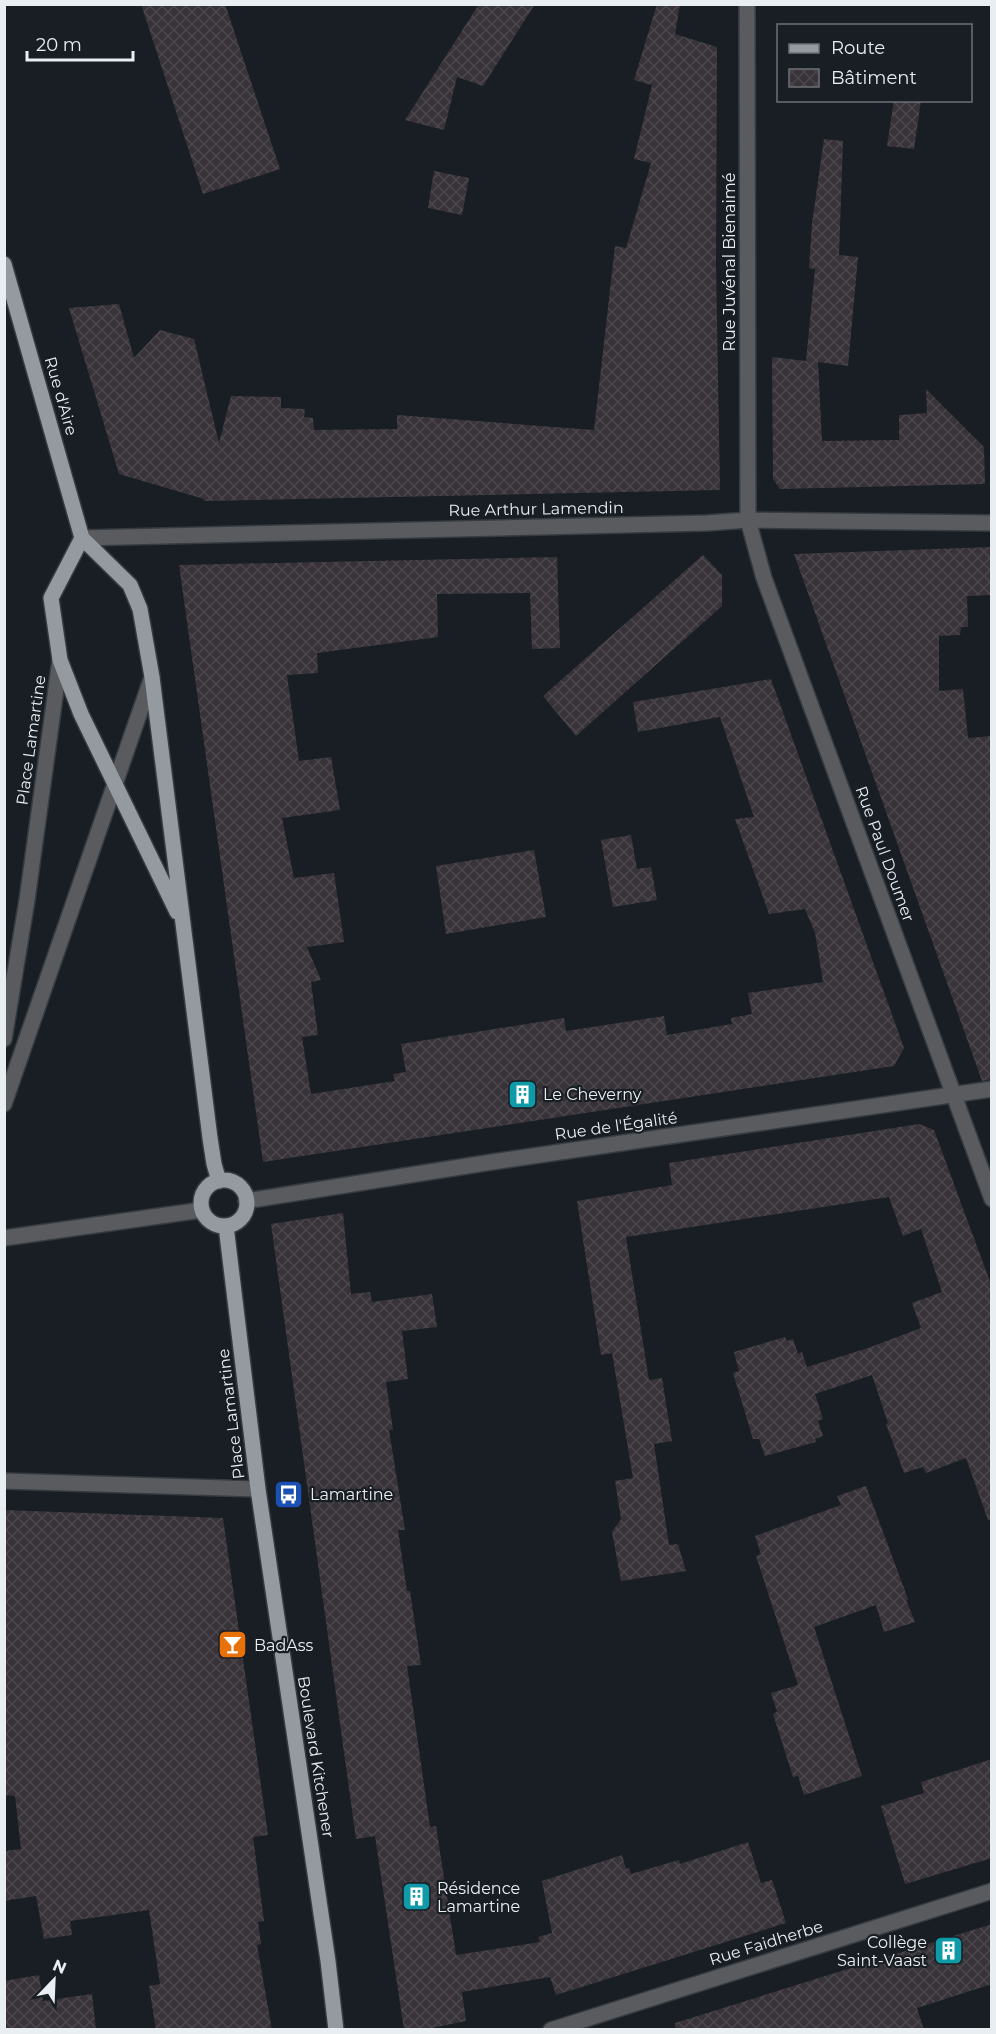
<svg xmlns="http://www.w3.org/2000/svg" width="996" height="2034" viewBox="0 0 996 2034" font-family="Montserrat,sans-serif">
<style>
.building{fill:url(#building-cross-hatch)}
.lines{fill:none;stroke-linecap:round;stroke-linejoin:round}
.minor-casing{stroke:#353b41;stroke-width:18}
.major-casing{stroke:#353b41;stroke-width:18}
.minor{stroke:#595b5e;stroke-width:15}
.major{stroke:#9599a0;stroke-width:15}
.labels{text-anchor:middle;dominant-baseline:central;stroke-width:4.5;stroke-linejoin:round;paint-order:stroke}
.street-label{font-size:16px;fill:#e9eef2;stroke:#181e24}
.poi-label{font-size:16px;fill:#e9eef2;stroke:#181e24;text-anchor:start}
</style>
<defs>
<pattern id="building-cross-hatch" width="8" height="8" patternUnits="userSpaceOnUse" patternTransform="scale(1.5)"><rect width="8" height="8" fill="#383339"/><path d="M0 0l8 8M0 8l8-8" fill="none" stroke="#4b474c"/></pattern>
</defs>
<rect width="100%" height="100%" fill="#181e24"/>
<path class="building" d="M141 4H225L280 169 203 194Z
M479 4H535L483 86 457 77 444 130 405 120Z
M657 4H680L675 34 717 47 716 265 720 490 204 501V499L119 474 69 308 119 304 134 358 160 330 194 339 219 443 231 396 281 397V408L305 409 304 417 313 418 314 430 397 429V415L594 430 615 246 626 248 651 163 634 159 652 85 634 80Z
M894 100H921L914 149 887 146Z
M824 139 843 141 839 255 858 257 848 366 818 362 822 441 899 440V415L927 413 926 389 984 447 985 484 780 489 773 479 772 357 806 361 815 269 809 268 812 223Z
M434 171 469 178 462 215 428 208Z
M992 547V595L967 596 968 627H961L960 635 939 636V691L963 689 968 738 992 736V1079L982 1081 794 554Z
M703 555 722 575V606L576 736 543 696Z
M557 557 560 648 532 649 530 593 437 594 438 637 317 653 318 673 287 675 299 761 331 757 340 810 282 818 294 878 334 873 344 942 307 947 321 980 311 982 318 1035 302 1037 311 1094 395 1081 393 1074 406 1072 401 1044 564 1018 566 1031 664 1016 667 1035 732 1024 731 1018 752 1014 748 993 823 982 815 933 805 909 769 914 735 819 754 817 720 717 638 732 633 702 771 679 904 1048 894 1066 263 1162 179 565Z
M631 835 637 869 651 867 657 900 613 907 601 840Z
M534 850 546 917 446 934 436 866Z
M919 1124 934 1130 992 1287V1519L988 1520 966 1458 926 1473 923 1467 904 1473 886 1424 888 1423 872 1375 815 1394 823 1419 818 1421 823 1436 815 1439 816 1442 765 1456 759 1439H753L733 1373 739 1371 734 1352 785 1337 787 1341 793 1339 798 1354 802 1352 807 1367 868 1348 921 1328 912 1303 942 1292 921 1229 903 1236 889 1197 626 1237 649 1380 662 1378 672 1441 654 1444 669 1545 678 1544 686 1571 621 1581 612 1532 621 1519 615 1481 633 1478 612 1353 601 1355 577 1201 672 1185 669 1163Z
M343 1213 351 1294 370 1292 372 1302 432 1294 437 1327 402 1331 408 1379 386 1382 393 1430H389L405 1530H398L407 1591H410L421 1665 407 1666 430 1827 436 1826 456 1955 540 1942 538 1937 552 1933 542 1881 622 1855 626 1869 629 1868 631 1874 679 1860 680 1864 748 1842 761 1883 772 1880 786 1923 556 1995 550 1977 462 1992 466 2021 422 2030H404L375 1836 356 1839 271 1224Z
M866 1486 908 1599 906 1600 915 1622 884 1632 876 1605 814 1627 862 1776 804 1795 798 1776 793 1777 773 1714 777 1712 771 1693 798 1685 756 1556 761 1554 755 1536 841 1505 837 1496Z
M4 1510 223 1518 268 1835 253 1837 264 1921 258 1922 261 1944 257 1945 272 2030H156L149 1986 160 1984 149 1910 70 1921 72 1935 44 1939 36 1896 4 1901V1851L21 1849 15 1796 4 1795Z
M992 1759V1858L905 1884 881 1806 924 1793 921 1782Z
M992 1924V1984L917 2008 924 2030H676L675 2023Z
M39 1975 43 2001 92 1994 96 2030H4V1981Z"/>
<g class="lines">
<defs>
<path id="minor" d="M747 4 748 520 764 578 992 1199
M82 538 707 523 748 520 992 523
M4 1039 27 900 60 660
M4 1104 152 677
M246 1201 492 1162 992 1089
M4 1238 202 1210
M4 1481 258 1489
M551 2030 992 1891"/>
<path id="major" d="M4 264 82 538
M82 538 130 585 140 609 152 677 210 1138 214 1164 219 1181
M82 538 51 598 60 660 81 714 177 912
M201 1203a23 23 0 1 1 46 0a23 23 0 1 1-46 0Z
M226 1226 258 1489 328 1961 336 2030"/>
</defs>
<use href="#minor" class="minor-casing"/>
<use href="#major" class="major-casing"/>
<use href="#minor" class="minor"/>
<use href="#major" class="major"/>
</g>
<defs>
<symbol id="building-square" viewBox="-11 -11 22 22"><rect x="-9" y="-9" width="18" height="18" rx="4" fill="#0f9aa8" stroke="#181e24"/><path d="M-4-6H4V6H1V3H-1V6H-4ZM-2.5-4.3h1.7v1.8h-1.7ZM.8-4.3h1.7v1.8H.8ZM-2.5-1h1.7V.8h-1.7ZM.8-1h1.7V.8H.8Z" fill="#fff"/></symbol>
<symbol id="bus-square" viewBox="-11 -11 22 22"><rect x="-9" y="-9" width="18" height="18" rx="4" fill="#1a4fb4" stroke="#181e24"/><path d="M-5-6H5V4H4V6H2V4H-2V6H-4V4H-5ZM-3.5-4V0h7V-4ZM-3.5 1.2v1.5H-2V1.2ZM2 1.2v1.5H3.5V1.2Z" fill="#fff"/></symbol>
<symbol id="bar-square" viewBox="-11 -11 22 22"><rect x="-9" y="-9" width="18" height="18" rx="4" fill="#e8710a" stroke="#181e24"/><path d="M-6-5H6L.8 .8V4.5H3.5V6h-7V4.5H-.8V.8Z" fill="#fff"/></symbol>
</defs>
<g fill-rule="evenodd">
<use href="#building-square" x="506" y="1078" width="33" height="33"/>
<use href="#bus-square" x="272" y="1478" width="33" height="33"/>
<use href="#bar-square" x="216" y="1628" width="33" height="33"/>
<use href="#building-square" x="400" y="1880" width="33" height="33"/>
<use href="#building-square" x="932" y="1934" width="33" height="33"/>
</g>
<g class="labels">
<g class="street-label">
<text transform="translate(729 262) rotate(-90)">Rue Juvénal Bienaimé</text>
<text transform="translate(61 396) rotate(74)">Rue d'Aire</text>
<text transform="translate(536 509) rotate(-1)">Rue Arthur Lamendin</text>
<text transform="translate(31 740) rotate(-82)">Place Lamartine</text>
<text transform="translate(885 854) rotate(70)">Rue Paul Doumer</text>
<text transform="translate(616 1126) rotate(-8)">Rue de l'Égalité</text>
<text transform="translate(231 1414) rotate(-97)">Place Lamartine</text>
<text transform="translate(316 1757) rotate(81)">Boulevard Kitchener</text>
<text transform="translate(766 1943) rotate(-17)">Rue Faidherbe</text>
</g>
<g class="poi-label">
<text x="543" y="1094">Le Cheverny</text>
<text x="310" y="1494">Lamartine</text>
<text x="254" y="1645">BadAss</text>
<text x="437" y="1888">Résidence<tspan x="437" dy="18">Lamartine</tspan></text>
<text x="927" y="1942" text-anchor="end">Collège<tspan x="927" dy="18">Saint-Vaast</tspan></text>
</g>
</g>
<rect width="996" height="2034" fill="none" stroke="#e9eef2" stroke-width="12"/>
<rect x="777" y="24" width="195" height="78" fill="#181e24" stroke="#6c7176" stroke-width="1.5"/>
<rect x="789" y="44" width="30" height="9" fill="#9599a0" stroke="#6c7176" stroke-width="1.5"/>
<text x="831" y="54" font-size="18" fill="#e9eef2">Route</text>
<rect x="789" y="69" width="30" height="18" fill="url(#building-cross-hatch)" stroke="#6c7176" stroke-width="1.5"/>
<text x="831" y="84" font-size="18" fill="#e9eef2">Bâtiment</text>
<g transform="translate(54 1980) rotate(23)" stroke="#181e24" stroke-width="4.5" paint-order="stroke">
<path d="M0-4.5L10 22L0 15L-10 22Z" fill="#e9eef2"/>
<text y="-9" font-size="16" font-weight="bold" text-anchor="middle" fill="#e9eef2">N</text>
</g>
<path d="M27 51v9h106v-9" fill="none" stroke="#e9eef2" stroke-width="3"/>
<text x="36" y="51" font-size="18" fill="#e9eef2" stroke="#181e24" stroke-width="4.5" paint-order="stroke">20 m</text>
</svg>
